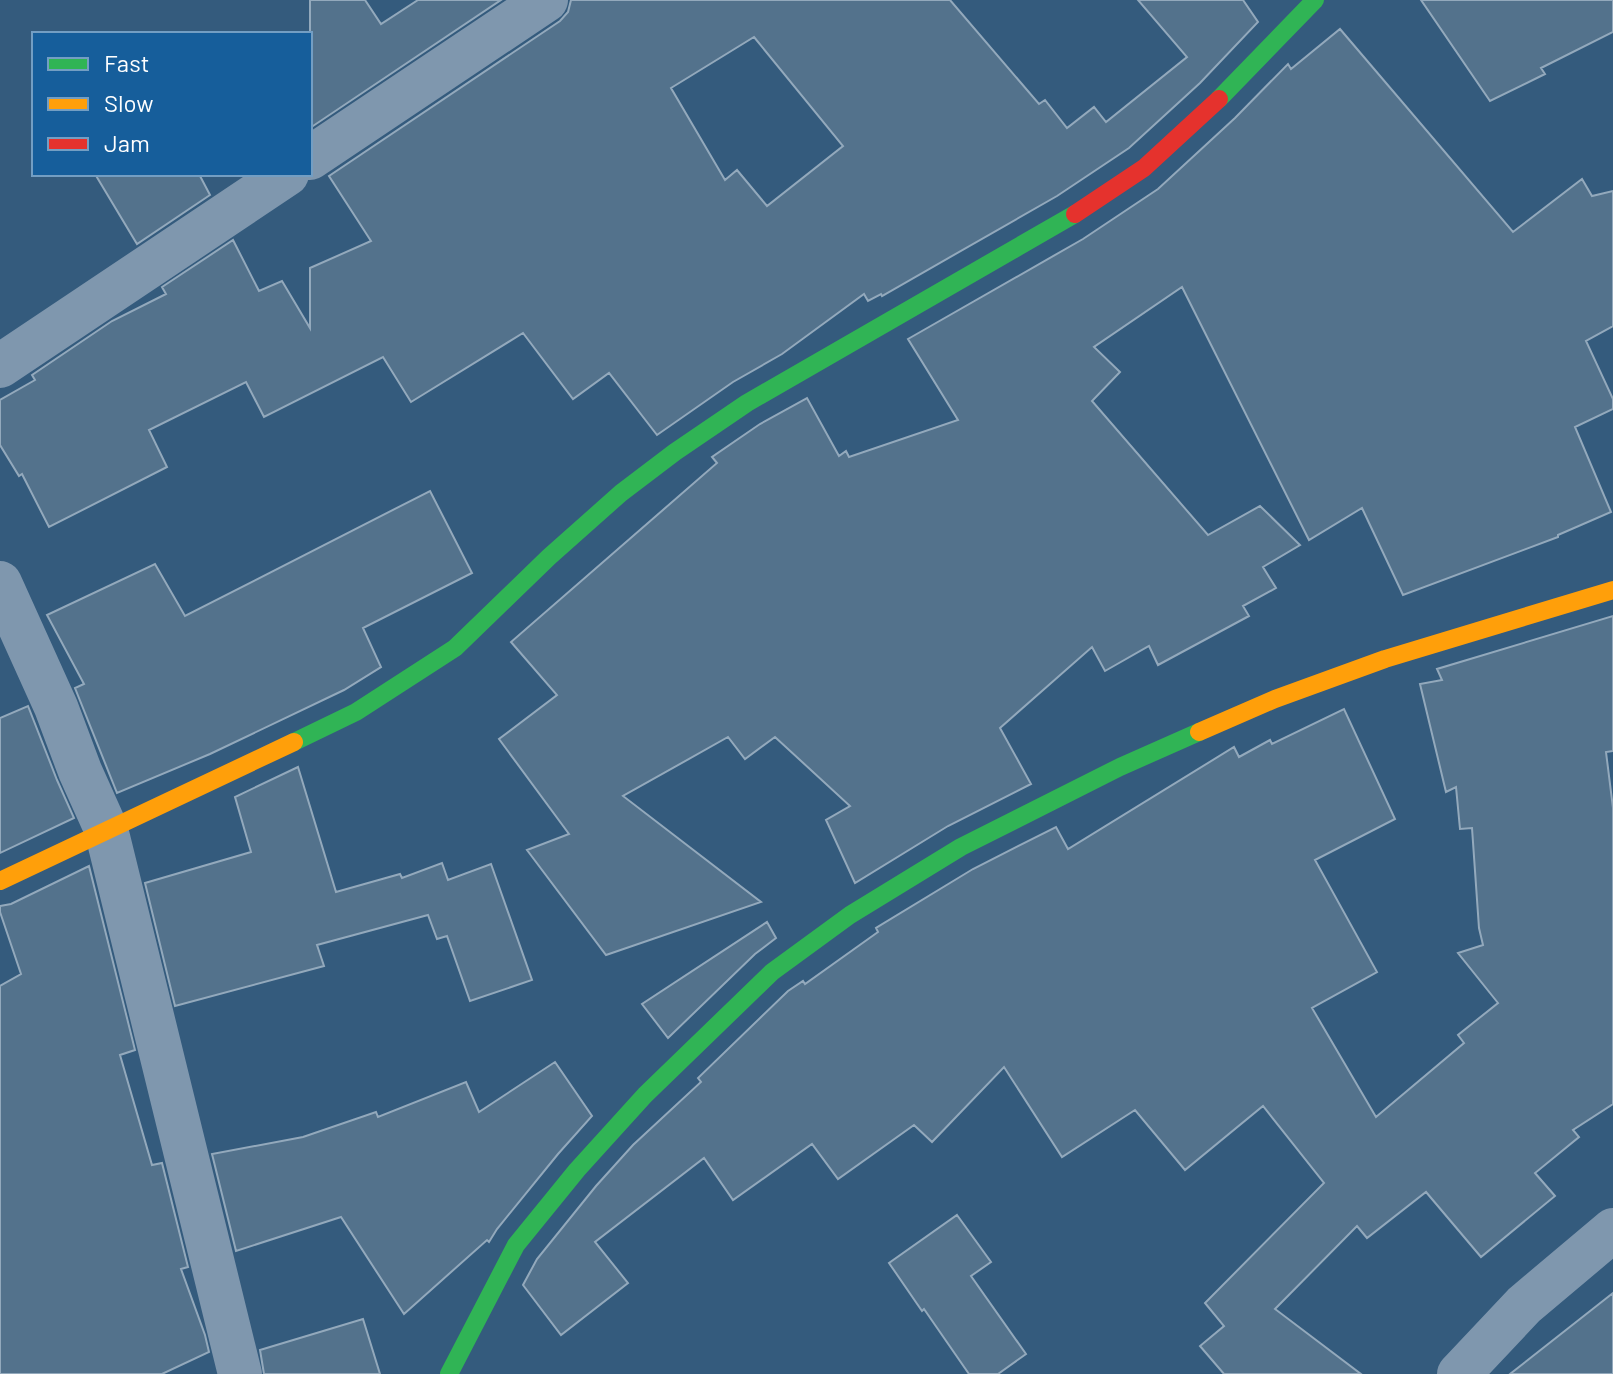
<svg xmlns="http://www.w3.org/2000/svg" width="1613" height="1374" viewBox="0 0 1613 1374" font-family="Barlow,sans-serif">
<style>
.building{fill:#53728c;stroke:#93a9bc;stroke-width:2;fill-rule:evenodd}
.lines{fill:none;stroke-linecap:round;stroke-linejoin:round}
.street{stroke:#7f97ae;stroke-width:44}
.fast{stroke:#30b455;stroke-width:18}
.slow{stroke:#ff9f0a;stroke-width:18}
.jam{stroke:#e5322d;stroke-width:18}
</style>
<rect width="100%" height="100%" fill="#345b7d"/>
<path class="building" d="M310 0H365L381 24 418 0H501L310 128Z
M571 0H950L1039 104 1045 100 1067 128 1094 107 1106 122 1187 57 1138 0H1243L1258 22 1200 83 1129 148 1057 196 882 296 881 294 868 301 864 294 782 354 733 382 657 435 609 373 573 399 523 333 411 402 383 357 264 417 246 382 149 430 167 467 49 527 22 474 19 476 0 445V400L35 380 32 375 112 321 166 294 162 287 233 240 259 291 282 281 310 328V268L371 241 329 176 560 21 568 12ZM754 37 843 146 767 206 737 170 725 180 671 88Z
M1421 0H1613V32L1541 68 1545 74 1490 101Z
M1340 29 1513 232 1582 179 1592 196 1613 191V326L1586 341 1613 399V409L1575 427 1611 512 1558 535V537L1403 595 1362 508 1309 540 1182 287 1094 347 1120 372 1092 401 1208 535 1260 506 1300 545 1263 567 1276 588 1243 606 1249 616 1158 665 1149 646 1105 671 1092 647 1000 728 1031 784 948 826 855 883 826 820 850 806 775 737 745 759 728 737 623 796 761 902 606 955 527 850 569 834 499 739 557 695 511 642 717 463 712 457 760 424 807 398 839 456 846 451 849 457 958 420 908 339 1083 239 1158 189 1235 118 1288 64 1291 69Z
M95 174H199L210 195 137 244Z
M430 491 472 573 363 628 381 667 344 690 210 754 117 793 75 688 84 684 47 615 155 564 185 616Z
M1613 616V751L1606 752 1613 808V1104L1573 1130 1579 1137 1535 1173 1555 1196 1481 1257 1426 1192 1367 1238 1357 1226 1275 1309 1361 1374H1224L1200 1346 1224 1326 1205 1303 1324 1183 1263 1106 1185 1170 1135 1110 1062 1157 1004 1067 932 1142 914 1125 838 1179 812 1144 733 1200 704 1158 595 1242 628 1283 561 1335 523 1285 537 1259 596 1186 633 1145 701 1082 698 1078 788 991 803 981 805 984 878 932 876 928 973 869 1056 827 1068 849 1234 747 1239 757 1270 740 1272 744 1344 709 1395 819 1315 860 1377 972 1312 1008 1376 1117 1464 1043 1458 1035 1498 1003 1458 953 1483 945 1479 928 1472 828 1460 829 1456 787 1446 792 1420 684 1442 680 1437 669Z
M28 706 57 780 74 818 0 853V718Z
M298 767 336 892 400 874 402 878 442 863 448 880 491 864 532 980 470 1001 447 936 437 939 428 915 317 945 324 966 175 1006 145 883 251 852 235 797Z
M89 866 135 1050 120 1055 152 1165 162 1163 188 1267 181 1269 205 1335 209 1352 162 1374H0V986L21 974 0 912V906L11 904Z
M767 922 776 938 755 954 668 1038 642 1004Z
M555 1062 592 1116 558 1154 497 1229 489 1242 487 1240 404 1314 341 1217 236 1251 212 1154 303 1137 376 1112 378 1117 466 1082 479 1112Z
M957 1215 991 1262 971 1276 1026 1354 998 1374H969L924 1309 922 1311 889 1263Z
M1613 1293V1374H1510Z
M363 1319 380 1374H264L260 1350Z"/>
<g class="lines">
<path class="street" d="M310 158 546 0
M0 366 287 174
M0 583 56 707 80 771 106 829 240 1374
M1459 1374 1524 1305 1613 1230"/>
<path class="fast" d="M1219 99 1315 0
M294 742 356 712 455 648 549 557 621 493 675 452 747 403 1075 214
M449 1374 516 1245 577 1170 645 1095 772 972 850 915 961 847 1120 767 1199 732"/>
<path class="slow" d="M1199 732 1275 699 1385 659 1613 590
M0 881 294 742"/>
<path class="jam" d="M1075 214 1144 168 1219 99"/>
</g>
<rect x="32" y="32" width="280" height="144" fill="#165e9b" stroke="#739ec3" stroke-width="2"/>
<rect x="48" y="58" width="40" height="12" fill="#30b455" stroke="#739ec3" stroke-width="2"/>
<text x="104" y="72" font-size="24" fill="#ffffff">Fast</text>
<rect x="48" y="98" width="40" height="12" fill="#ff9f0a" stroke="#739ec3" stroke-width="2"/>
<text x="104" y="112" font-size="24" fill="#ffffff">Slow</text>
<rect x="48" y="138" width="40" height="12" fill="#e5322d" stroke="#739ec3" stroke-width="2"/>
<text x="104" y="152" font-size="24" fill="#ffffff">Jam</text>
</svg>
